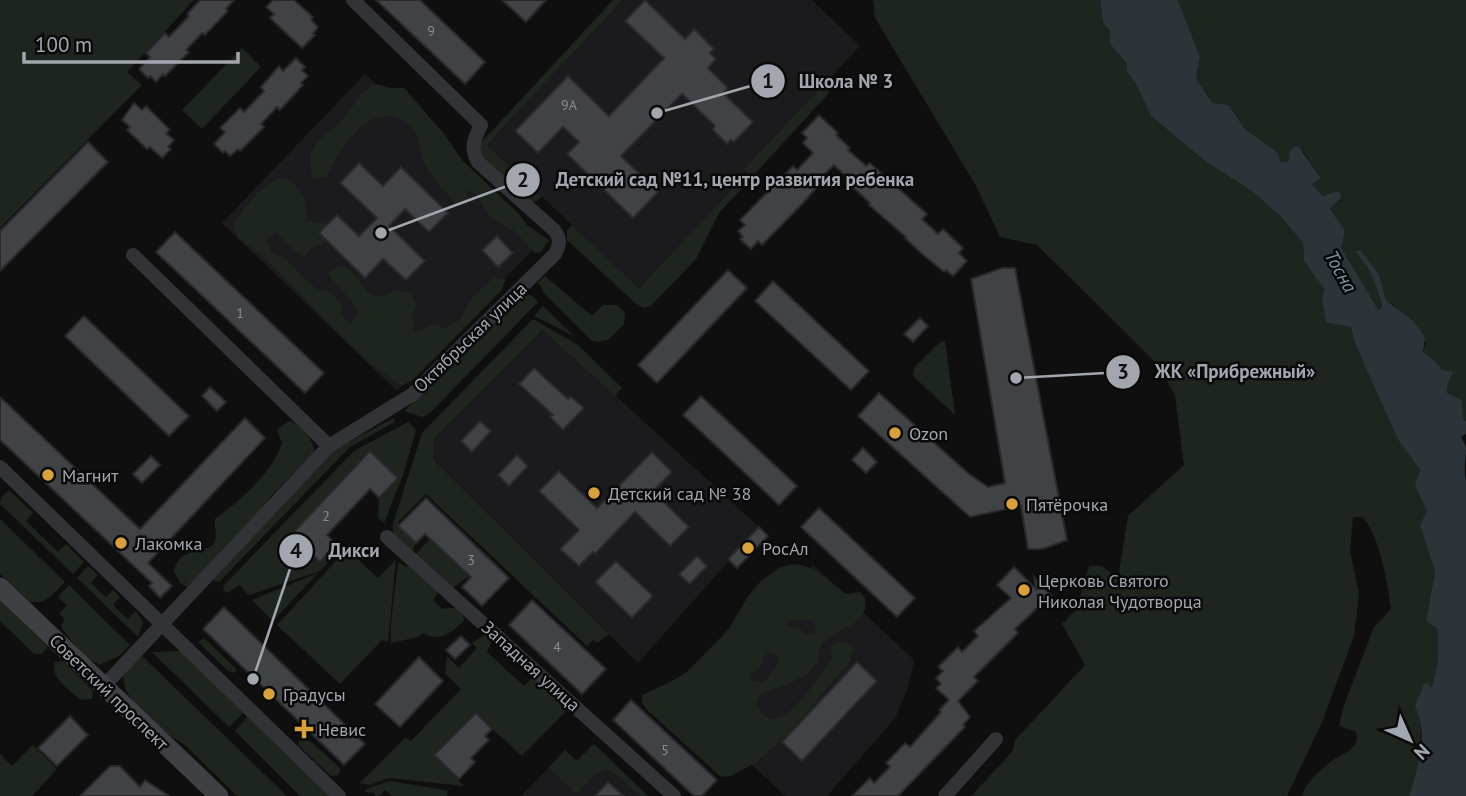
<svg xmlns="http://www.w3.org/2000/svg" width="1466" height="796" viewBox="0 0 1466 796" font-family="'PT Sans',sans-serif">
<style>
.built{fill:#1b1b1d}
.green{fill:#1e241e;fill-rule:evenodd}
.water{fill:#2c3339}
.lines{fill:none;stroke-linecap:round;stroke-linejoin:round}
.river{stroke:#2c3339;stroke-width:26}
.building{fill:#414245;stroke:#29292c;stroke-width:2}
.street{stroke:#323336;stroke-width:14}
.secondary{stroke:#3f4044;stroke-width:19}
.poi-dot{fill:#d9a13e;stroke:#0a0a0b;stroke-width:2.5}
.labels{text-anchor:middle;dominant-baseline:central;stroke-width:5;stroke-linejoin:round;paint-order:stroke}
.number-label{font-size:14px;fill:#8a8d94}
.street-label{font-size:18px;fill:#a2a6af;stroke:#0a0a0b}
.poi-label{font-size:18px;fill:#a2a6af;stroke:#0a0a0b;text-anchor:start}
.water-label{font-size:19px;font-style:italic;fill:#7c94a7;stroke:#0a0a0b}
.leader{fill:none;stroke:#a2a6af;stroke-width:2.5}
.callout-dot{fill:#a2a6af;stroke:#0a0a0b;stroke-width:2.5}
.mark-label{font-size:21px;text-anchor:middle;font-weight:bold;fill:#111}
.callout-label{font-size:19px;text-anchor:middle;font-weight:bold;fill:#a2a6af;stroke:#0a0a0b;stroke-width:5;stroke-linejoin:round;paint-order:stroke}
</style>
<rect width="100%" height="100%" fill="#0f0f10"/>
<path class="built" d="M623 0H812L860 46 745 169 748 172 639 288 487 145Z
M365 74 540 242 397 391 222 223Z
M544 330 759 527 638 663 433 458V440Z
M813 565 914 660 908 688 895 718 827 796H785L684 701Z
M594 744 648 796H521L565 750 577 761Z"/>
<path class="green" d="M0 0H194L127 72 142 85 0 228Z
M613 0H623L487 145 542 197 533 203 479 155V145Z
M873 0H1100L1103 23 1111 31 1110 44 1127 64 1126 70 1137 86 1151 116 1206 162 1252 191 1282 218 1303 243 1304 261 1325 288 1322 300 1351 327 1355 344 1398 440 1420 470 1416 485 1427 511 1435 571 1426 621 1438 629V661L1432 688 1425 682 1421 718 1420 763 1409 796H1302C1305 783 1322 768 1332 761 1344 752 1360 750 1356 732L1339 726 1343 708 1374 627 1391 609C1388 586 1379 532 1362 517H1353L1350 551 1359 594 1354 636 1323 720 1287 796H971L1012 752 1015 740 1085 665 1062 624 1076 610 1089 566H1102L1118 578 1128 516 1184 465 1175 395 1157 364 1037 245 1000 237 975 184 875 18Z
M1178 0H1466V421L1463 420 1447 393 1448 383 1442 370 1433 359 1423 352 1426 342 1393 304 1386 300 1379 274 1364 260 1375 281 1382 306 1379 310 1363 298 1356 289 1354 301 1345 291 1336 269 1344 231 1330 209 1342 198 1339 192 1323 196 1312 184 1321 178 1303 151 1289 161 1280 164 1277 152 1245 129 1228 106 1212 103 1196 78 1200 57Z
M242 48 261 67 202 129 182 110Z
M828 80 831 84 828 94 719 213 696 259 651 306 644 308 634 302 567 240V230L572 225 639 288 747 173 744 169Z
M377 84 391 88H404L445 135 462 160 520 215 527 225 549 240 541 252 535 253 513 230 489 217 477 194 465 190 469 202 456 205C446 191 430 177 423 161 419 151 420 138 413 130 378 90 340 145 327 177L313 179 310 166 311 153 319 140 339 124 364 91Z
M283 178C306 188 304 199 307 221L335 225 329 240 313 247 304 256C291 250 286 241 275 232L266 241 272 252 286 259 304 279 317 289 330 292 341 303 342 316 351 324 358 313C349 294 337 289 328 272L339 266 353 272 369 293 381 297 395 290 409 293 417 304 412 317 414 333 434 324 446 329 459 320 473 296 493 278 506 279 501 291 413 380 402 386 365 360 262 255 237 238 234 224C246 205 261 183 283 178Z
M545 276 592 316 603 305H617L625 313 624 324C614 334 606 347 591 340L544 293 538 282Z
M529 294 537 300V303L430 413 422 417 404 411 524 296Z
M543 306 574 336 534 316Z
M533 319 578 345 622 388 615 396 543 330 433 440V459L609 634 597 643 593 640 587 646 426 494 398 522 399 527 416 543 411 554 393 534V524L422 433Z
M945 340 955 415 913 376 914 368 938 344Z
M394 418 395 421 393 423 350 447 219 582 214 581V576L334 450Z
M289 421C301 425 313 439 315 452L273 494 244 528 223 548 195 583 187 587 181 584 174 572C179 543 209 557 215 541 217 534 214 526 215 519 239 501 273 472 282 443L277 430Z
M408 422 416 430 403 475 384 523 378 518 379 498 398 478 369 451 291 535 319 562 336 544 341 548 320 571 249 595 239 585 228 593 224 591 223 586 354 451Z
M9 490 33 513 26 521 58 552 66 544 84 562 73 574 0 504 1 498Z
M0 519 65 582 49 598 41 602H30L0 574Z
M430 539 469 576 450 590 414 556Z
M347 549 378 578 396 559 388 642 382 640 340 684 277 625Z
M398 562 406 567 409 565 440 590 433 600 442 609C453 607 464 607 464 621 452 632 440 643 423 633L418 637 391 643V623Z
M791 564C811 563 830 580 845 594L860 592 865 598C870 629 835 625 821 645 818 651 820 655 818 661 815 668 805 675 798 679 786 687 771 688 759 696L756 703C776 752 819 673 832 659L830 647C837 639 848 641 854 649L848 664 793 728 758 761 731 776 721 777 646 709 642 702V695L672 681 687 672 728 630 749 595 761 581 779 568ZM790 620 813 621 816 632 805 634 800 629 788 626 786 624ZM769 652 777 656 778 664C771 670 770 677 763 682L752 681 750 676 762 664 763 658Z
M88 566 98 575 91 583 106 597 113 590 120 597 113 605 128 619 136 611 143 622 138 637 77 578Z
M318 573 273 621 252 600Z
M69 585 130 645 119 656 99 665 84 656 63 630 61 625 65 619 59 614 67 605 58 597Z
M0 600 47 646V649L41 654H34L0 621Z
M485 634 493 639 487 652 524 686 534 676 568 709 522 756 475 713 434 755 464 786 389 778 370 785 360 783 406 737 411 741 461 689 445 673 447 656 459 668 477 648 472 643Z
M204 638 237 670 234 673 227 670 198 642Z
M181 651 244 712 229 727 152 652Z
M142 656 287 796H237L184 744C167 736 141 712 130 697 125 690 124 684 123 676L135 661Z
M63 661 93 691 92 699 81 700C69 689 50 679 55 662Z
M248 716 332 796H300L235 731Z
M300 735H303C316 746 328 757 341 769L338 775 331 776 298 745Z
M594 744 648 796H641L608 769 595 774 576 793 549 767 565 750 577 761Z
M33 745 57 769 32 796H0V754L12 766Z
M390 781 444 790 448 791 447 796H392L385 790 379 796H375L374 792 368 793 365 791 368 788Z"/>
<path class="water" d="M1100 0H1178L1200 57 1196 78 1212 103 1228 105 1245 129 1277 152 1281 163 1289 161 1290 151 1295 146 1299 147 1321 178 1312 184 1323 196 1339 191 1342 197 1330 209 1345 231 1336 269 1345 291 1354 300 1355 288 1363 298 1379 310 1382 306C1377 285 1370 267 1355 251H1361L1379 274 1386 300 1413 321 1425 338 1423 352 1433 359 1442 370 1453 372 1448 383 1447 393 1462 400 1463 420 1466 421V434L1461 437C1463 441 1465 444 1466 448 1466 459 1463 469 1466 480V796H1409C1418 768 1429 734 1415 706L1425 682 1432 687 1438 661V629L1426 621 1435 571 1420 525 1427 511 1415 485 1420 470 1398 440 1355 344 1351 327 1326 322 1322 300 1324 288 1304 261 1303 243 1282 218 1252 191 1206 162 1151 116 1137 86 1126 70 1127 64 1110 44V31L1103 23Z"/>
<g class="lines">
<path class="river" d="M1321 233 1330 255 1372 325"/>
</g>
<path class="building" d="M200 0H234L226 9 228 11 205 35 202 33 186 50 189 52 165 76 163 74 156 82 150 76 148 78 139 69 150 57 146 53 165 33 169 37 189 16 187 14Z
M273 0H294L313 17 311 20 318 27 313 34 315 35 302 48 270 18 274 14 266 7Z
M376 0H420L485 62 465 84Z
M502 0H546L526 22Z
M645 0 685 39 694 29 714 49 710 53 716 59 708 68 728 88 723 93 753 122 734 142 731 140 727 144 712 129 715 126 682 94 621 156 658 192 633 218 567 154 579 142 563 127 538 153 515 131 568 76 609 116 664 58 625 21Z
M296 58 305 67 302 70 308 76 301 83 303 85 280 110 277 107 261 124 264 127 240 151 238 149 230 156 225 151 223 153 214 144 225 132 220 128 240 108 244 112 264 91 261 87 279 66 283 71Z
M134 103 142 110 146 106 170 130 166 133 174 140 168 147 171 149 162 158 150 147 147 149 127 130 130 127 122 120Z
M819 115 838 133 836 135 850 148 848 150 866 166 870 163 927 214 922 219 938 234 943 229 963 248 959 253 967 261 953 276 946 270 944 272 921 253 905 238 906 237 869 205 870 203 847 182 850 180 834 165 815 183 818 186 804 202 762 245 758 241 751 249 740 239 743 237 738 231 745 225 740 220 793 166 797 170 813 153 803 143 807 138 802 133Z
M88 142 108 162 0 271V231Z
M359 163 383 186 401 167 448 213 429 232 405 209 389 226 425 261 406 280 383 259 365 278 319 233 337 215 359 236 377 218 340 183Z
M175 232 324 373 305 393 156 252Z
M497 236 513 253 498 267 482 250Z
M1002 268H1015L1067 540 1043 549H1028L1021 506 970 517 858 416 879 393 969 474 988 487 1005 483 971 279Z
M728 270 747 288 657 383 638 365Z
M773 281 869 371 851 390 755 301Z
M84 316 189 416 169 436 65 336Z
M920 318 928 326 913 342 904 334Z
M534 368 568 399 570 396 584 408 563 430 550 417 553 415 519 384Z
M210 387 226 402 217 411 202 396Z
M701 396 797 486 779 505 683 415Z
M0 397 140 529 245 418 265 438 148 563 172 586 160 598 149 586 152 583 0 440Z
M480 421 491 431 472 452 461 441Z
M863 448 877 462 866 473 852 460Z
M370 451 398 478 379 498 370 489 327 535 336 544 320 562 291 535Z
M652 452 672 472 653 491 689 527 670 546 635 512 595 554 593 552 579 566 560 549 579 530 539 491 559 471 597 508Z
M517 455 528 466 509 486 498 475Z
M151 456 160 465 142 483 133 474Z
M426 498 509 578 482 606 462 587 471 577 425 534 416 543 398 526Z
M819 508 915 598 897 617 801 527Z
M759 527 768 536 737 568 728 559Z
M697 556 707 566 690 584 679 574Z
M616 561 653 596 632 618 595 582Z
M1014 567 1036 589 1034 577 1051 595 1015 629 1018 633 974 677 978 681 958 701 970 717 963 725 965 727 898 796H852L870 778 874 783 890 767 886 763 905 743 910 747 941 712 939 710 949 700 936 688 941 684 936 678 943 671 938 667 958 647 962 652 978 636 974 631 1011 598 997 585Z
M532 600 606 669 582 694 509 625Z
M224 607 365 744 344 765 203 629Z
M461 636 470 645 455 659 446 650Z
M419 657 443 681 400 727 375 704Z
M857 662 877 681 802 761 782 742Z
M631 700 717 780 702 796H694L613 720Z
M476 713 492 729 485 736 489 740 471 758 475 762 459 779 434 755Z
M70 716 88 735 57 766 38 748Z
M110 766H120L140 787 145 780 169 796H80Z
M608 782 624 796H595Z"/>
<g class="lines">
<path class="street" d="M133 255 329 446
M0 467 339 796
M387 537 674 796
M104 686 329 446 413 394 555 254C560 244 561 239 554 230L478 162C470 149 474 139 481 125L353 0
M945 796 996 739"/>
<path class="secondary" d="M0 587 219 796"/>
</g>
<g class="poi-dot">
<circle cx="895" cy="433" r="7"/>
<circle cx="48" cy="475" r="7"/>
<circle cx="594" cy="493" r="7"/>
<circle cx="1012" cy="504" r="7"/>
<circle cx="121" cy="543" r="7"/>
<circle cx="748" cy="548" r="7"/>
<circle cx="1024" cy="590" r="7"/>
<circle cx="269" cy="694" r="7"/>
<path d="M300.5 718.5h7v7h7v7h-7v7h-7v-7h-7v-7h7z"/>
</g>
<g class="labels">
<g class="number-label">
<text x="431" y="31">9</text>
<text x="569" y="105">9А</text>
<text x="240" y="313">1</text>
<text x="326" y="516">2</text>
<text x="471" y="560">3</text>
<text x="557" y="647">4</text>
<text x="665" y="750">5</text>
</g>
<g class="street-label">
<text transform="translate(470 337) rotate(-44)">Октябрьская улица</text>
<text transform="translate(531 666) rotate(42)">Западная улица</text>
<text transform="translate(109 692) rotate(44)">Советский проспект</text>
</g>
<g class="poi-label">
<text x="909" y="433">Ozon</text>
<text x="62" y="475">Магнит</text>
<text x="608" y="493">Детский сад № 38</text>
<text x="1026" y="504">Пятёрочка</text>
<text x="135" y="543">Лакомка</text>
<text x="762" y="548">РосАл</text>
<text x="1038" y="580">Церковь Святого<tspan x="1038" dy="21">Николая Чудотворца</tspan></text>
<text x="283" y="694">Градусы</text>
<text x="318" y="729">Невис</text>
</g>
<g class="water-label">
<text transform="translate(1341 271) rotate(61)">Тосна</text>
</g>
</g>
<path class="leader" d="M657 113L768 81M381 233L523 180M1016 378L1123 372M253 679L296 551"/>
<g class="callout-dot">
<circle cx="657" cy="113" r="7"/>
<circle cx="381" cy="233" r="7"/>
<circle cx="1016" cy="378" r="7"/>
<circle cx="253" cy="679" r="7"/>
<circle cx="768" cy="81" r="18"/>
<circle cx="523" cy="180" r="18"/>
<circle cx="1123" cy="372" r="18"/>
<circle cx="296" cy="551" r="18"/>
</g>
<g class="mark-label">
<text x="768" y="88">1</text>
<text x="523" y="187">2</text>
<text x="1123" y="379">3</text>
<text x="296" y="558">4</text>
</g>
<g class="callout-label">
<text x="846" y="88">Школа № 3</text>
<text x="735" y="186">Детский сад №11, центр развития ребенка</text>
<text x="1235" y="378">ЖК «Прибрежный»</text>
<text x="354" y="557">Дикси</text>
</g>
<g transform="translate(1410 740) rotate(135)" stroke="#0a0a0b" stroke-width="5" paint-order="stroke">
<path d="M0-5L12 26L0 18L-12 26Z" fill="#a2a6af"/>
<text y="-10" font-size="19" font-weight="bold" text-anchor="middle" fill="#a2a6af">N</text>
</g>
<path d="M24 52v10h214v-10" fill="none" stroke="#a2a6af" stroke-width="3.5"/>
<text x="35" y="52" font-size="21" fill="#a2a6af" stroke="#0a0a0b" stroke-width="5" paint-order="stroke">100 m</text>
</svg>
